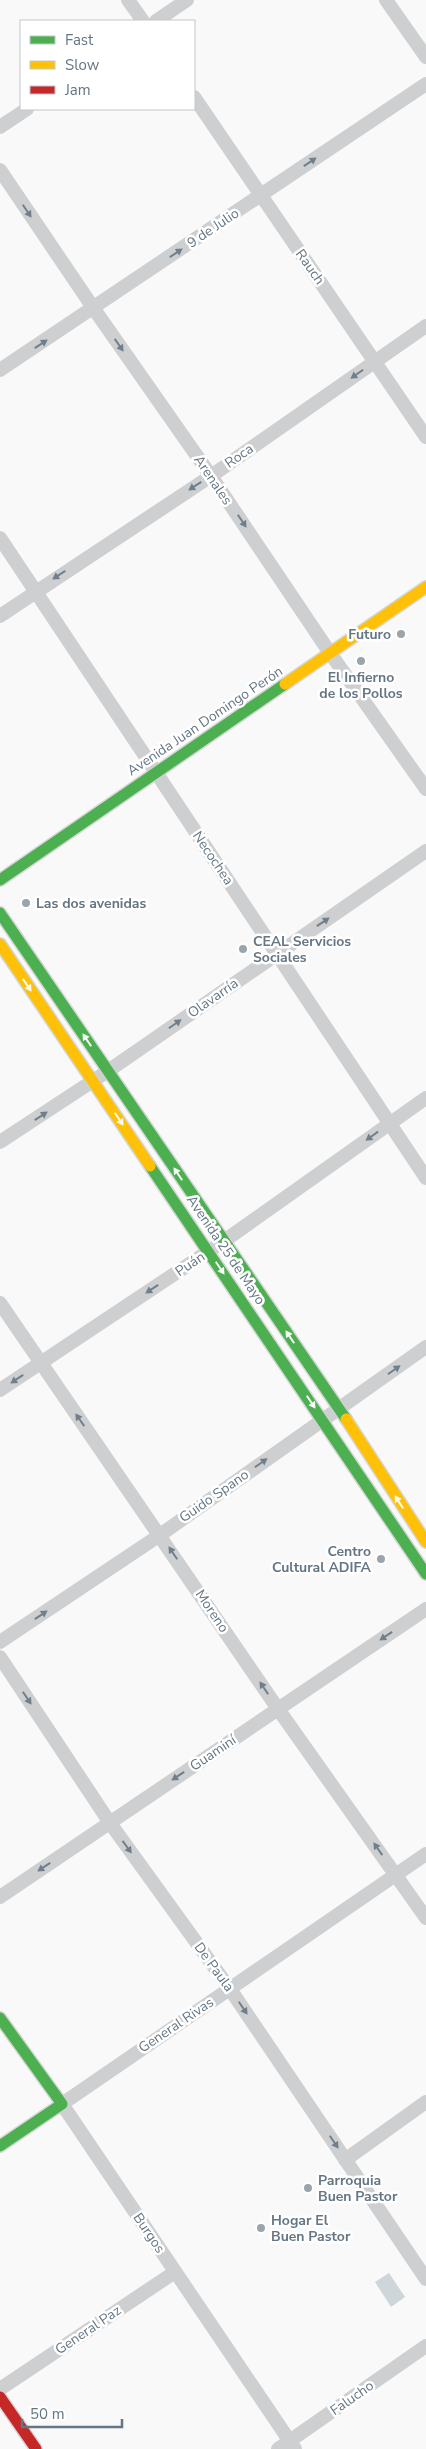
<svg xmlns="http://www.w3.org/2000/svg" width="426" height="2449" viewBox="0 0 426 2449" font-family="'Nunito Sans',sans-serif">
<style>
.water{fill:#ced6d9}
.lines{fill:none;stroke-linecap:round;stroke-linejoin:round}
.fast-casing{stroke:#d5d6d7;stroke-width:14}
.slow-casing{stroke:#d5d6d7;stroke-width:14}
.jam-casing{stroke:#d5d6d7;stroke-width:14}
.street{stroke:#cecfd0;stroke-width:14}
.fast{stroke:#4caf50;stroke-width:11}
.slow{stroke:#ffc107;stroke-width:11}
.jam{stroke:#c62828;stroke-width:11}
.oneway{fill:#707f8b}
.oneway2{fill:#f6fbf6}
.poi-dot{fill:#99a4ac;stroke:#fff;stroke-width:2}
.labels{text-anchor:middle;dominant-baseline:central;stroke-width:5;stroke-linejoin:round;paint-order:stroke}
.street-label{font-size:14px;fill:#657683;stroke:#fff}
.poi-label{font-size:14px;font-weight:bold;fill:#657683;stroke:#fff;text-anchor:start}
</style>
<rect width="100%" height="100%" fill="#f9f9f9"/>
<path class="water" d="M389 2273 405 2297 391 2307 375 2282Z"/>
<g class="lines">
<defs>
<path id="fast" d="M0 880 285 684
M0 913 346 1419
M150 1166 426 1574
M0 2018 62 2104 0 2146"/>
<path id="slow" d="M285 684 426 587
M0 944 150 1166
M346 1419 426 1542"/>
<path id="jam" d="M0 2397 36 2449"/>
</defs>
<use href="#fast" class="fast-casing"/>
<use href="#slow" class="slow-casing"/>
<use href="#jam" class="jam-casing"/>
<path class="street" d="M128 0 143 21
M386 0 426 57
M156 21 187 0
M194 97 426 437
M0 127 27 109
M0 170 94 309 211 476 330 653 426 789
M0 370 426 84
M0 538 426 1178
M0 616 211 476 426 326
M0 1142 108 1071 426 851
M0 1303 278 1709 426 1918
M0 1390 224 1241 426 1098
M0 1642 160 1535 426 1347
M0 1657 110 1823 230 1989 426 2279
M0 1897 426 1609
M345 2160 426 2102
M0 2389 175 2272
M278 2449 426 2346
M295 2449 62 2104 426 1854"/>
<use href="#fast" class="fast"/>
<use href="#slow" class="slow"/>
<use href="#jam" class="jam"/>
</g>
<defs><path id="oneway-solid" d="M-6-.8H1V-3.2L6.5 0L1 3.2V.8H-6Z" transform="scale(1.25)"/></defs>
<g class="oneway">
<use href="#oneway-solid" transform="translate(310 162) rotate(-34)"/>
<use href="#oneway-solid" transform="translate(27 211) rotate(56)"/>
<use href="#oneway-solid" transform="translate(176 253) rotate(-34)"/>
<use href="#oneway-solid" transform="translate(41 344) rotate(-33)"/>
<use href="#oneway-solid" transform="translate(119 345) rotate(55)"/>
<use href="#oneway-solid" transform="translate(357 374) rotate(145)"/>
<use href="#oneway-solid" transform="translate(195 486) rotate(147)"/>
<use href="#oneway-solid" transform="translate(242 521) rotate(56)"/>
<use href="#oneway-solid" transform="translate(59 575) rotate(147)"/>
<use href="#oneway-solid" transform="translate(323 922) rotate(-34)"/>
<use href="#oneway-solid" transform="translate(175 1024) rotate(-35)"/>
<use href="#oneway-solid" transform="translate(41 1116) rotate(-33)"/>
<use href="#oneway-solid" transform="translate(372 1136) rotate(144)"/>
<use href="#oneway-solid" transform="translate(152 1289) rotate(146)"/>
<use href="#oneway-solid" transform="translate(394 1370) rotate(-35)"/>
<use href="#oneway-solid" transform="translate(17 1379) rotate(146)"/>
<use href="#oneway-solid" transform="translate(80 1420) rotate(-125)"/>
<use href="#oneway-solid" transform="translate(261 1463) rotate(-35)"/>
<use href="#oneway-solid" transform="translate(173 1553) rotate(-124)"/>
<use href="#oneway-solid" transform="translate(41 1615) rotate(-34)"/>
<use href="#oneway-solid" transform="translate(386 1636) rotate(146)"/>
<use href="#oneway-solid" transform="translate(264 1688) rotate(-124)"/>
<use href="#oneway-solid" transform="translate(27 1698) rotate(56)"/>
<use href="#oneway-solid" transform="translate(178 1776) rotate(146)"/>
<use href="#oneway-solid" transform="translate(127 1847) rotate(54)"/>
<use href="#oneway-solid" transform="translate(378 1849) rotate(-125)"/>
<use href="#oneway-solid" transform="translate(44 1867) rotate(146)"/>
<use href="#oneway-solid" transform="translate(243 2008) rotate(56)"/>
<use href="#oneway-solid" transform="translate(334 2142) rotate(56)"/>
</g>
<g class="oneway2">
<use href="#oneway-solid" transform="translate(27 985) rotate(56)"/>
<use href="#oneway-solid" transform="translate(87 1040) rotate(-124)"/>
<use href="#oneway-solid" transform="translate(119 1119) rotate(56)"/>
<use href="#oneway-solid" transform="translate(178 1174) rotate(-124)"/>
<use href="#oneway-solid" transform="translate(220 1268) rotate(56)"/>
<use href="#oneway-solid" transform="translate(290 1337) rotate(-124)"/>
<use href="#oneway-solid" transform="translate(311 1402) rotate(56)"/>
<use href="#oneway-solid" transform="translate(399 1502) rotate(-123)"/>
</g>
<g class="poi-dot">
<circle cx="401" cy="634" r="5"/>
<circle cx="361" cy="661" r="5"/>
<circle cx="26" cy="903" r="5"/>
<circle cx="243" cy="949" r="5"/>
<circle cx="381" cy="1559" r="5"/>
<circle cx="308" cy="2188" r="5"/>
<circle cx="261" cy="2228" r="5"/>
</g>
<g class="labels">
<g class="street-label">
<text transform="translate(213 228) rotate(-34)">9 de Julio</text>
<text transform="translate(310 267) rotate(55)">Rauch</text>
<text transform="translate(239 456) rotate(-35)">Roca</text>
<text transform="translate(213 480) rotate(56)">Arenales</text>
<text transform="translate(205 721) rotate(-34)">Avenida Juan Domingo Perón</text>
<text transform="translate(213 858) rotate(56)">Necochea</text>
<text transform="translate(213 998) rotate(-35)">Olavarría</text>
<text transform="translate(226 1250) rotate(56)">Avenida 25 de Mayo</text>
<text transform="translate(190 1264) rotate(-34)">Puán</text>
<text transform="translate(214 1496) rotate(-35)">Guido Spano</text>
<text transform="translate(212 1611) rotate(56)">Moreno</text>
<text transform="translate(213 1753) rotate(-34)">Guaminí</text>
<text transform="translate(214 1967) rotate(54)">De Paula</text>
<text transform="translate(176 2025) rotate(-34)">General Rivas</text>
<text transform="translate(149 2233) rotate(56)">Burgos</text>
<text transform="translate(88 2330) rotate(-34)">General Paz</text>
<text transform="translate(352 2398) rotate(-35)">Falucho</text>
</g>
<g class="poi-label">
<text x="391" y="634" text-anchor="end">Futuro</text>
<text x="361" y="677" text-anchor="middle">El Infierno<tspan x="361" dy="16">de los Pollos</tspan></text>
<text x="36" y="903">Las dos avenidas</text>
<text x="253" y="941">CEAL Servicios<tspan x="253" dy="16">Sociales</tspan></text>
<text x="371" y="1551" text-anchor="end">Centro<tspan x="371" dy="16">Cultural ADIFA</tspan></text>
<text x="318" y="2180">Parroquia<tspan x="318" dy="16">Buen Pastor</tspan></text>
<text x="271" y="2220">Hogar El<tspan x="271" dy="16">Buen Pastor</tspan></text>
</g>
</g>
<rect x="20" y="20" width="175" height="90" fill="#ffffff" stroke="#c1c8cd"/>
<rect x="30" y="36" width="25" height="8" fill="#4caf50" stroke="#c1c8cd"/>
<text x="65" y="45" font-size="15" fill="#657683">Fast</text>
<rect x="30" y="61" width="25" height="8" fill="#ffc107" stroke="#c1c8cd"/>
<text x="65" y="70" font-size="15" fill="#657683">Slow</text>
<rect x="30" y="86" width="25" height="8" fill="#c62828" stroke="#c1c8cd"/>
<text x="65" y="95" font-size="15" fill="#657683">Jam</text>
<path d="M22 2419v8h100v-8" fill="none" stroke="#657683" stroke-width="2.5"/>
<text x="30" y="2419" font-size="15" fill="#657683" stroke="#ffffff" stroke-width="4" paint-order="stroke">50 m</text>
</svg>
